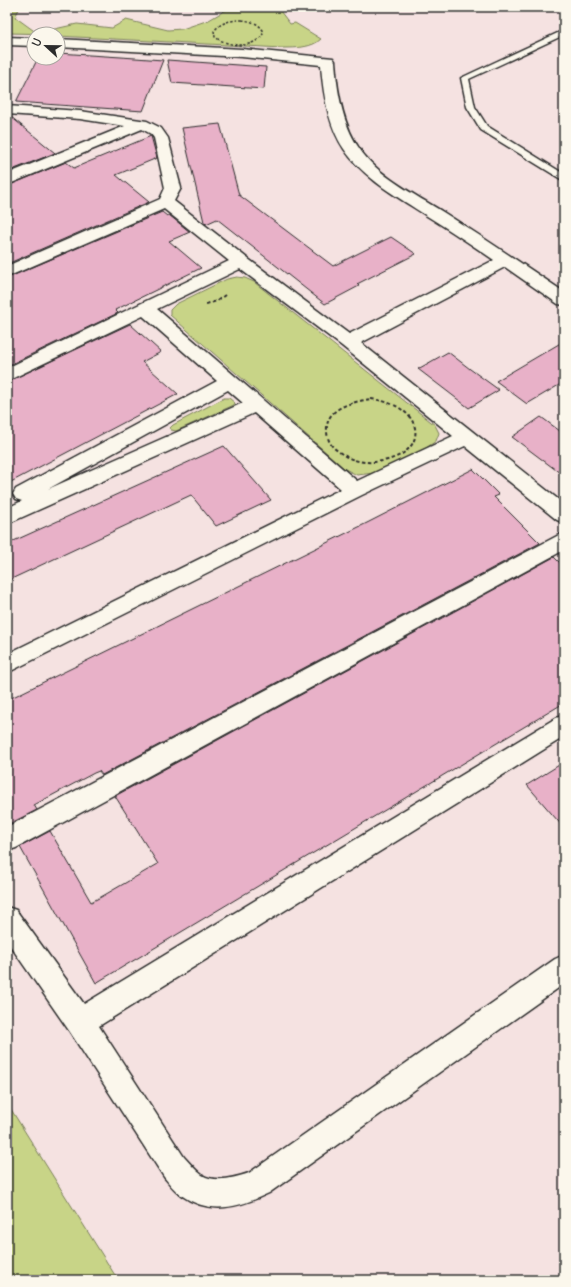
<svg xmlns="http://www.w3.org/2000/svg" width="571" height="1287" viewBox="0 0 571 1287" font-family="Delius,sans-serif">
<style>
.green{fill:#c8d487;stroke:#7a8059}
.building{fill:#e8b1c8;stroke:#2b2b2b}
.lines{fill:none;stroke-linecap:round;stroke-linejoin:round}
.lane-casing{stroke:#2b2b2b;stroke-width:3}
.street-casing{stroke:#2b2b2b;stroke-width:3}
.path-far1{stroke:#2b2b2b;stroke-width:1.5;stroke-dasharray:2.5 2;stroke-linecap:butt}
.path{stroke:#2b2b2b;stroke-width:2;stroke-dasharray:3.5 2.5;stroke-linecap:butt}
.lane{fill:#fbf7ec;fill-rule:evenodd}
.street{fill:#fbf7ec;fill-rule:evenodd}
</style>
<rect width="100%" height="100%" fill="#f5e2e1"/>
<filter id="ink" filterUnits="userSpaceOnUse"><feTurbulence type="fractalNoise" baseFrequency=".025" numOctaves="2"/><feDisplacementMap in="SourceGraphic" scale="8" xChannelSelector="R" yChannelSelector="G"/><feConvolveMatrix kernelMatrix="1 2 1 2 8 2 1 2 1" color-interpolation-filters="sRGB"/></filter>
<g filter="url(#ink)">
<path class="green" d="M7 7H20L15 17 37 33 77 24 112 28 126 20 168 30 182 29 209 20 231 7H277L290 24 295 23 321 39C312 48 295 48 282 48L58 36V34L7 33Z
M237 277 245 278 254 282 435 425 439 433 436 441 426 448 374 473 357 475 345 469 170 315V310L176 304 227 279Z
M224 398H229L235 403 234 405 176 431 171 430 170 428 173 425Z
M7 1103 118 1280H7Z"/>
<path class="building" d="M58 53 121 57 163 60 143 111 16 102 38 58H58Z
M167 60 266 67 264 89 172 83Z
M7 116H10L55 153 7 172Z
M220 124 239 195 333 266 391 237 416 254 357 284 359 286 325 304 217 219 206 224 204 222 182 128Z
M151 136 157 158 116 175 149 202 7 264V186L66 162 74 168Z
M162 212 167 216 169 215 190 232 169 241 201 268 115 310 118 313 7 366V278Z
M130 324 161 352 142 362 178 394 7 484V382Z
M564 341V382L527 404 496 381Z
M448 352 470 369 499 390 469 408 418 369Z
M541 417 564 434V476L512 437Z
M224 446 271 500 216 526 191 495 7 581V544Z
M473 469 499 495 494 497 540 543 102 775 99 771 94 773 34 805 37 810 7 825V700L367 523Z
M554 557 564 567V703L96 983 20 847 50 831 91 902 101 897 158 864 115 796Z
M564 762V828L527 785Z"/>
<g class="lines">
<defs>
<path id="lane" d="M564 30V35L469 79 475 107 487 126 564 174V181L481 130 467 107 461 78Z"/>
<path id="street" d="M7 37 34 38V46L7 45Z
M58 39 242 49 333 58 335 61C337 90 342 123 359 148 376 175 416 195 443 212 484 238 524 265 564 292V305L558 304 505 267 361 343 564 504V523L557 520 465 446 362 495 7 673V654L341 489 254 413 7 524V508L22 501 16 499 13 494 16 489 217 381 143 316 7 381V368L229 261 164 209 7 277V266L160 199 165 188 154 138 151 134 142 129 7 185V174L125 126 80 119 7 114V106L80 111 147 121 161 128 168 138 181 188 174 201 247 258 349 334 494 260C472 245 450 230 427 216 398 197 364 179 344 149 328 125 323 93 321 65L242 57 58 47ZM240 269 342 346 453 436 357 481 157 309ZM228 390 243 403 48 489Z
M564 533V550L16 848 7 851V827L557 536Z
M564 715V737L99 1026 184 1157C190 1163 195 1170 202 1175 215 1183 235 1178 249 1173L555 959 564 955V984L269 1193C240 1207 210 1216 181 1195 174 1190 169 1183 164 1177L70 1032 7 941V907L16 910 84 1004 556 718Z"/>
</defs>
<use href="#lane" class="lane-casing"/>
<use href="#street" class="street-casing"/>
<path class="path-far1" d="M242 20C251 21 259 23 264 32 255 50 229 47 215 37L214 31C221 22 231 20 242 20Z"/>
<path class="path" d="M206 304 217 301 225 295
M371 399C427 405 432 457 375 462 361 463 349 460 338 451 331 447 327 439 327 431 325 407 353 402 371 399Z"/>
<use href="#lane" class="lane"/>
<use href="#street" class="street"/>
</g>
</g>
<rect width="571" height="1287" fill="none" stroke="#fbf7ec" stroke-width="24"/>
<rect x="12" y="12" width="547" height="1263" fill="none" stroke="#2b2b2b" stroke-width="1.5" filter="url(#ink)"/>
<g transform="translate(46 46) rotate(292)"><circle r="19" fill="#fbf7ec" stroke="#a8a59f"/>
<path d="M0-3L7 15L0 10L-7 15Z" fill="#2b2b2b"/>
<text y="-6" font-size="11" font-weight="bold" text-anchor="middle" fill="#2b2b2b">U</text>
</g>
</svg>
